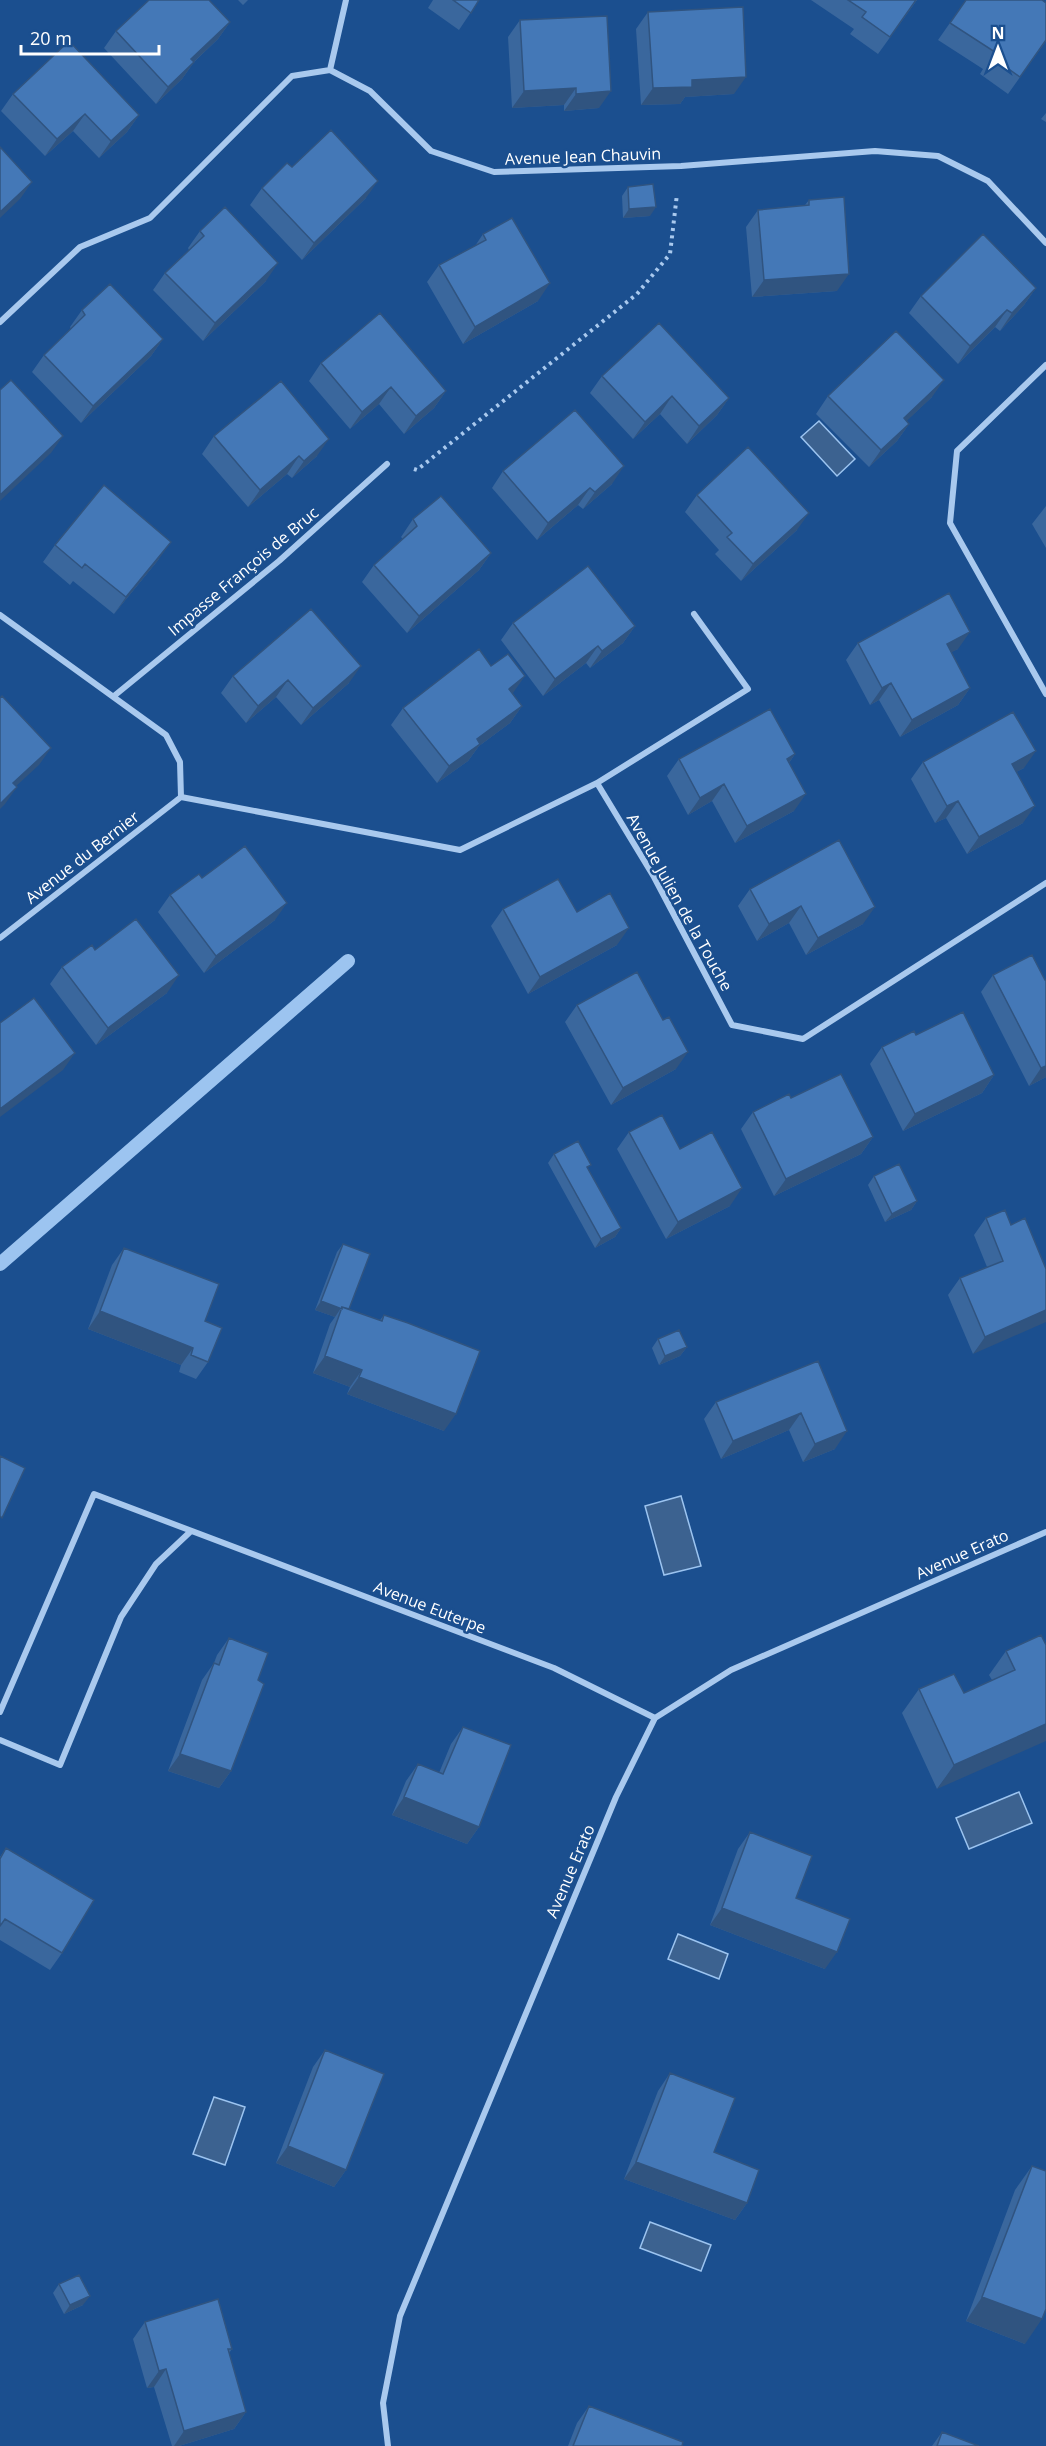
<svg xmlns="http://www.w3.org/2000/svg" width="1046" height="2446" viewBox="0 0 1046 2446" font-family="'Open Sans',sans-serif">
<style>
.water{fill:#3c6290;stroke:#9cc4f0;stroke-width:1.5}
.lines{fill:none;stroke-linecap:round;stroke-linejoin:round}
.stream{stroke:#9cc4f0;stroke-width:14}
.path{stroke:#a9c9ee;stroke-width:4;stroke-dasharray:3 4.5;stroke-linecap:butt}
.street{stroke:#a9c9ee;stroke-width:6}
.wall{fill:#3a679d}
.shaded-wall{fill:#305480}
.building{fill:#4478b7;stroke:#305480;stroke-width:1.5}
.labels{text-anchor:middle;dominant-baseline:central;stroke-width:5;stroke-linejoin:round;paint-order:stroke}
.street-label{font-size:16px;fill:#fff;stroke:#1b4f8f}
</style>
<rect width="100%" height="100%" fill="#1b4f8f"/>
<path class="water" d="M819 421 855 459 837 476 801 437Z
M681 1496 701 1566 664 1575 645 1506Z
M1019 1792 1032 1823 969 1849 956 1818Z
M678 1934 728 1954 719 1979 668 1959Z
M214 2097 245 2107 225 2165 193 2154Z
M650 2222 711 2245 701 2271 640 2248Z"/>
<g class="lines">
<path class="stream" d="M0 1264 348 961"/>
<path class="path" d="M414 469 417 470 637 294 670 254 677 194"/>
<path class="street" d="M330 70 346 0
M0 322 80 247 150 218 292 76 330 70 370 91 431 151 494 172 681 166 875 151 938 156 988 181 1046 243
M1046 365 957 451 950 523 1046 694
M0 615 166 735 180 762 181 797 460 850 597 783 654 877 732 1025 803 1039 1046 883
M114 696 279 561 387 464
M597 783 748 689 694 614
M0 938 181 797
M0 1712 94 1494 554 1668 655 1718
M0 1740 60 1765 121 1617 156 1564 190 1532
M388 2446 383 2403 400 2316 616 1797 655 1718 731 1670 1046 1532"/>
</g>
<path class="wall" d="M238 0H248L243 5Z
M433 0H479L459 30 428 8Z
M811 0H917L878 54 850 34 854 29Z
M966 0 1046 41 1008 94 980 74 983 69 938 40Z
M648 12 734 94 685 97 680 104 641 105 636 29Z
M520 20 599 108 564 111V105L512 108 508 37Z
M230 22 218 39 194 62 182 79 156 104 104 48 116 31Z
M13 94 139 115 127 132 99 158 73 131 45 156 1 111Z
M1046 113V122L1041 119Z
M628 187 650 216 623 218 622 196Z
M262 188 366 198 302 260 250 205Z
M809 200 837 291 752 297 746 227 758 210 805 205Z
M200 231 266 281 203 341 153 290 165 273 189 250 188 248Z
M483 234 538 301 463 344 427 282 439 265 475 246Z
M1036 288 1024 305 1000 331 995 327 958 364 909 313 921 296Z
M82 310 163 339 151 356 81 423 32 372 44 355 71 329 70 327Z
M321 363 446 391 434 408 404 434 379 404 350 429 309 381Z
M602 376 729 398 717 415 687 444 660 414 633 439 590 393Z
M828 396 932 397 906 421 909 424 897 441 869 467 816 414Z
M214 436 317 456 292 478 287 474 248 507 202 454Z
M503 471 612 484 583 509 578 505 537 540 492 488Z
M697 495 797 530 741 581 715 554 719 550 685 512Z
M1046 506V548L1032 524Z
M413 519 491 553 479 570 407 633 362 582 374 565 403 539 401 537Z
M55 545 159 559 114 614 73 581 70 585 43 562Z
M513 623 635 626 623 643 590 668 586 663 543 696 501 640Z
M858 643 958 649 951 652 970 688 958 705 900 737 879 700 870 705 846 660Z
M233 676 349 683 301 725 276 697 246 723 221 693Z
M512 693 522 706 510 723 479 746 468 761 437 783 391 725 403 708Z
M795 754 789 763 794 811 735 843 712 801 688 815 667 776 679 759Z
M923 762 1024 768 1016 772 1023 823 967 854 946 818 935 823 911 779Z
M750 889 863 924 806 955 789 923 757 941 738 906Z
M170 895 275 920 204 973 158 912Z
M503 909 577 912 617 945 528 994 491 926Z
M95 950 167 993 96 1045 50 984 62 967Z
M993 975 1046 1077 1029 1086 981 992Z
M577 1005 676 1069 611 1105 565 1022Z
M916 1035 994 1075 982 1093 903 1131 870 1064 882 1047Z
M753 1112 873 1137 861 1154 774 1196 741 1129Z
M629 1132 680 1149 730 1206 666 1239 617 1149Z
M554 1154 588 1169 621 1228 615 1237 595 1248 548 1163Z
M874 1176 917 1201 911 1210 885 1222 868 1185Z
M986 1218 1011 1225 1046 1269 973 1354 948 1295 960 1278 987 1267 974 1235Z
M343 1244 349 1309 380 1320 384 1315 444 1431 347 1394 350 1387 313 1373 330 1324 335 1317 315 1310 337 1252Z
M124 1248 205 1321 208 1362 196 1379 179 1372 181 1365 88 1329 112 1265Z
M658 1339 687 1347 680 1356 659 1365 652 1348Z
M818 1361 835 1449 803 1462 789 1430 721 1459 704 1419 716 1402Z
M229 1638 258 1680 231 1771 219 1788 168 1771 202 1680 214 1663 217 1655Z
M1046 1645 937 1789 902 1713 919 1689 964 1693 992 1680 989 1675 1006 1651Z
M463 1727 479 1827 467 1844 392 1815 406 1781 418 1764 439 1773 451 1744Z
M750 1832 796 1898 825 1969 710 1925 738 1849Z
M6 1848 62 1953 50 1970 0 1940V1857Z
M325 2050 346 2170 334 2187 276 2163 313 2067Z
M670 2073 714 2152 747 2203 735 2220 624 2179 658 2091Z
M1032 2166 1025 2344 966 2321 1015 2190Z
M59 2284 83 2305 64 2314 53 2293Z
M145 2322 232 2349 229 2353 246 2412 234 2429 179 2446H172L154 2387 147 2388 133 2339Z
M589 2406 682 2446H568L577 2423Z
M942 2432 979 2446H932Z"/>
<path class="shaded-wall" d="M230 22 218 39 179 76 191 59Z
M194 62 182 79 156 104 168 87Z
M746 77 734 94 685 97 680 104 641 105 653 88 692 80Z
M576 88 564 105 512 108 524 91Z
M611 91 599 108 564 111 576 94Z
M85 114 73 131 45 156 57 139Z
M139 115 127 132 99 158 111 141Z
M378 181 366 198 302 260 314 243Z
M32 182 20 199 0 218V212Z
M656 207 650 216 623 218 629 209Z
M278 263 266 281 203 341 215 323Z
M849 274 837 291 752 297 764 280Z
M550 283 538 301 463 344 475 327Z
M1036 288 1024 305 1000 331 1012 313Z
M1007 310 995 327 958 364 970 346Z
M163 339 151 356 81 423 93 406Z
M944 380 932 397 892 435 904 418Z
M391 387 379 404 350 429 362 412Z
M446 391 434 408 404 434 416 416Z
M672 396 660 414 633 439 645 422Z
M729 398 717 415 687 444 699 426Z
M909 424 897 441 869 467 881 450Z
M63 436 51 453 0 501V495Z
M329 439 317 456 292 478 304 461Z
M299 456 287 474 248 507 260 490Z
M624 466 612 484 583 509 595 492Z
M590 488 578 505 537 540 548 523Z
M809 513 797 530 741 581 753 564Z
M171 542 159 559 114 614 126 597Z
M491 553 479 570 407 633 419 616Z
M635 626 623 643 590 668 602 651Z
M970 632 958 649 935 661 947 644Z
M598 646 586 663 543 696 555 679Z
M361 666 349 683 301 725 313 708Z
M525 676 513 693 497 706 509 689Z
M288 680 276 697 246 723 258 706Z
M891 683 879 700 870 705 882 688Z
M970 688 958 705 900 737 912 720Z
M522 706 510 723 479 746 468 761 437 783 449 766 477 739Z
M51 748 39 765 1 800 13 783Z
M1036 751 1024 768 1000 781 1012 764Z
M795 754 783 771 787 759Z
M724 784 712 801 688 815 700 798Z
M17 787 5 804 0 809V804Z
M806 794 794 811 735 843 747 826Z
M958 801 946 818 935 823 947 806Z
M1035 806 1023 823 967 854 979 837Z
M287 903 275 920 204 973 216 956Z
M801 906 789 923 757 941 769 924Z
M875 907 863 924 806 955 818 938Z
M629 928 617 945 528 994 540 977Z
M179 975 167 993 96 1045 108 1028Z
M688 1052 676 1069 611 1105 623 1088Z
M75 1053 63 1070 0 1117V1109Z
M1046 1066V1077L1029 1086 1041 1068Z
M994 1075 982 1093 903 1131 915 1114Z
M873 1137 861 1154 774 1196 786 1179Z
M742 1188 730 1206 666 1239 678 1222Z
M917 1201 911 1210 885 1222 892 1214Z
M621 1228 615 1237 595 1248 601 1239Z
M321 1301 341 1308 335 1317 315 1310Z
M1046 1310V1322L973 1354 985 1337Z
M100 1311 193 1348 181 1365 88 1329Z
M687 1347 680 1356 659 1365 665 1356Z
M325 1356 362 1370 350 1387 313 1373Z
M359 1377 456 1414 444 1431 347 1394Z
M801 1413 789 1430 721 1459 733 1441Z
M847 1431 835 1449 803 1462 815 1444Z
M1046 1724V1741L937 1789 954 1765Z
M180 1754 231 1771 219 1788 168 1771Z
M404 1797 479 1827 467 1844 392 1815Z
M722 1908 837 1952 825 1969 710 1925Z
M288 2146 346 2170 334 2187 276 2163Z
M636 2162 747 2203 735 2220 624 2179Z
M90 2296 83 2305 64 2314 70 2305Z
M982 2297 1042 2319 1025 2344 966 2321Z
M166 2369 154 2387 147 2388 159 2371Z
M246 2412 234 2429 179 2446H174L184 2431Z"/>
<path class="building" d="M149 0H209L230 22 191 59 194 62 168 87 116 31Z
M453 0H479L471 13Z
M848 0H916L890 37 862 17 866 12Z
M966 0H1042L1046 3V40L1020 77 992 57 995 52 950 23Z
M743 7 746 77 692 80V87L653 88 648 12Z
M607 16 611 91 576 94V88L524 91 520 20Z
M69 41 139 115 111 141 85 114 57 139 13 94Z
M331 130 378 181 314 243 262 188 287 163 292 167Z
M0 147 32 182 0 212Z
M653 184 656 207 629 209 628 187Z
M844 197 849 274 764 280 758 210 809 205V200Z
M225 207 278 263 215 323 165 273 204 236 200 231Z
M512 218 550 283 475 327 439 265 486 240 483 234Z
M983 234 1036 288 1012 313 1007 310 970 346 921 296Z
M110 284 163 339 93 406 44 355 85 315 82 310Z
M380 313 446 391 416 416 391 387 362 412 321 363Z
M659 323 729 398 699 426 672 396 645 422 602 376Z
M896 331 944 380 904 418 909 424 881 450 828 396Z
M11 380 63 436 0 495V390Z
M281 381 329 439 304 461 299 456 260 490 214 436Z
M575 410 624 466 595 492 590 488 548 523 503 471Z
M748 447 809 513 753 564 727 537 732 533 697 495Z
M104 485 171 542 126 597 85 564 82 568 55 545Z
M441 496 491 553 419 616 374 565 417 526 413 519Z
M588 566 635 626 602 651 598 646 555 679 513 623Z
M949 593 970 632 947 644 970 688 912 720 891 683 882 688 858 643Z
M311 609 361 666 313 708 288 680 258 706 233 676Z
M479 649 491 666 508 654 525 676 509 689 522 706 477 739 480 744 449 766 403 708Z
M2 696 51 748 13 783 17 787 0 804V698Z
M770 709 795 754 787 759 806 794 747 826 724 784 700 798 679 759Z
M1013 712 1036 751 1012 764 1035 806 979 837 958 801 947 806 923 762Z
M839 840 875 907 818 938 801 906 769 924 750 889Z
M245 846 287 903 216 956 170 895 199 874 202 878Z
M558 879 577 912 610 893 629 928 540 977 503 909Z
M136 919 179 975 108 1028 62 967 92 945 95 950Z
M1032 955 1045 980H1046V1066L1041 1068 993 975Z
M637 972 663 1020 669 1017 688 1052 623 1088 577 1005Z
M34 998 75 1053 0 1109V1023Z
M963 1012 994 1075 915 1114 882 1047 914 1031 916 1035Z
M841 1074 873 1137 786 1179 753 1112 789 1094 791 1098Z
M662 1115 680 1149 712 1132 742 1188 678 1222 629 1132Z
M578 1141 591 1165 587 1167 621 1228 601 1239 554 1154Z
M899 1164 917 1201 892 1214 874 1176Z
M1005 1210 1011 1225 1025 1218 1046 1269V1310L985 1337 960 1278 1003 1261 986 1218Z
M343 1244 370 1254 349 1309 342 1307V1309L321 1301Z
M124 1248 219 1284 205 1321 222 1328 208 1362 191 1355 193 1348 100 1311Z
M342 1307 382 1321 384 1315 408 1323 480 1351 456 1414 359 1377 362 1370 325 1356Z
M679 1330 687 1347 665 1356 658 1339Z
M818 1361 847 1431 815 1444 801 1413 733 1441 716 1402Z
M0 1456 25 1468 2 1518 0 1516Z
M1041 1635 1046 1645V1724L954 1765 919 1689 954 1674 964 1693 1015 1670 1006 1651Z
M229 1638 268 1653 258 1680 264 1684 231 1771 180 1754 214 1663 219 1665Z
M463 1727 511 1745 479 1827 404 1797 418 1764 443 1774Z
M750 1832 812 1856 796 1898 850 1919 837 1952 722 1908Z
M6 1848 94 1900 62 1953 5 1919 0 1926V1859Z
M325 2050 384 2074 346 2170 288 2146Z
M670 2073 735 2098 714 2152 759 2170 747 2203 636 2162Z
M1032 2166 1046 2171V2309L1042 2319 982 2297Z
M79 2275 90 2296 70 2305 59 2284Z
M218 2299 232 2349H228L246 2412 184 2431 166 2369 159 2371 145 2322Z
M589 2406 683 2442 682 2446H573Z
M942 2432 979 2446H937Z"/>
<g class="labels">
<g class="street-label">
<text transform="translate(583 156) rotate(-2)">Avenue Jean Chauvin</text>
<text transform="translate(243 571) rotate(-40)">Impasse François de Bruc</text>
<text transform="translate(82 857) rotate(-38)">Avenue du Bernier</text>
<text transform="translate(680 902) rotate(61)">Avenue Julien de la Touche</text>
<text transform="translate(962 1554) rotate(-24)">Avenue Erato</text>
<text transform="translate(430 1607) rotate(21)">Avenue Euterpe</text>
<text transform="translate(570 1871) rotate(-67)">Avenue Erato</text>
</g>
</g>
<g transform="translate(998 48)" stroke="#1b4f8f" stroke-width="4.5" paint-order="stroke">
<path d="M0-4.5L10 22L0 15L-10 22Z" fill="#ffffff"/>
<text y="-9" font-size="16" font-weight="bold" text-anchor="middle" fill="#ffffff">N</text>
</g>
<path d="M21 45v9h138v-9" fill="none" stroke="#ffffff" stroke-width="3"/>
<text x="30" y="45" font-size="18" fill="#ffffff" stroke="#1b4f8f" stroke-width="4.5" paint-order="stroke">20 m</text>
</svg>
